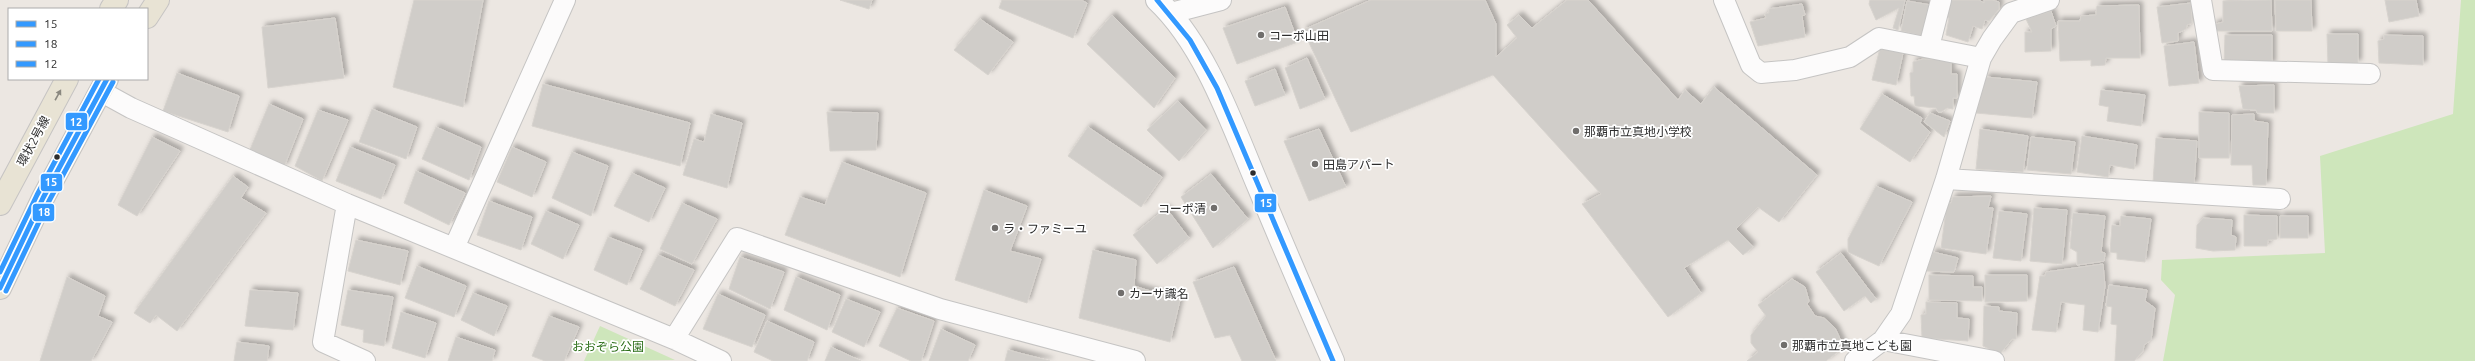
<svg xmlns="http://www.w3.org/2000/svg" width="2475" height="361" viewBox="0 0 2475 361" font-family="Ubuntu,'Noto Sans JP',sans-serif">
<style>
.green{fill:#cee6bb}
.building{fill:#d0cdc9;stroke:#d7d3ce;filter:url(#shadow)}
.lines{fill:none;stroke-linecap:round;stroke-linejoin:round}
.minor-casing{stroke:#c5c4c3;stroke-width:22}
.tertiary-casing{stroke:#c5c4c3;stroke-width:24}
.primary-casing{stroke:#c6c4c3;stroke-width:24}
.minor{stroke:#fcfbfb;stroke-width:20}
.tertiary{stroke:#fcfbfb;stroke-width:22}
.primary{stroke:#e8e3d4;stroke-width:22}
.bus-1-casing{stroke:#fff;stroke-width:8}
.bus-2-casing{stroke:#fff;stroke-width:8}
.bus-3-casing{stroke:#fff;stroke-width:8}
.bus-1{stroke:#39f;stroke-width:5}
.bus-2{stroke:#39f;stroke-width:5}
.bus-3{stroke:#39f;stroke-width:5}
.oneway{fill:#8a8880}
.poi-dot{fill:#706e6c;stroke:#fff;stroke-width:1.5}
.bus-dot{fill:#2d2d2d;stroke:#fff;stroke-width:1.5}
.labels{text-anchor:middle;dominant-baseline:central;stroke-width:3.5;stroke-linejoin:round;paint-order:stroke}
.poi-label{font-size:12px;fill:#2d2d2d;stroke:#fff;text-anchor:start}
.street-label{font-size:12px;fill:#2d2d2d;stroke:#fff}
.park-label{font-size:12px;fill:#2c6e19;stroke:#fff}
.line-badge{stroke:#fff;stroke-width:1.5}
.badge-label{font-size:11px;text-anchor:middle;font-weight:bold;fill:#fff}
</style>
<defs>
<filter id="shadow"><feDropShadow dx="3.5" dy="-3.5" stdDeviation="2" flood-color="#0004"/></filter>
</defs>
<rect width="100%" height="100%" fill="#ece7e2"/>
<path class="green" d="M2461 0H2475V361H2163L2175 295 2161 280 2162 260 2325 253 2320 156 2453 114Z
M600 326 675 360 584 361Z"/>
<path class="building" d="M414 0H483L463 107 393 87Z
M840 0H872L869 9Z
M1002 0H1081L1087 3 1073 38 999 8Z
M1371 0H1485L1496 24V57L1517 38 1507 25 1519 15 1532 28 1567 0H1588L1678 100 1685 90 1701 104 1714 87 1817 175 1779 222 1758 207 1736 229 1753 247 1743 255 1728 240 1684 268 1701 293 1668 317 1582 204 1601 194 1493 75 1351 132 1303 30Z
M1870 0H1905L1898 30 1893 28 1899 8 1876 20 1869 4Z
M1950 0H1979L1984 3V0H1992L1999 2V9L1989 21 1985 20 1982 29 1973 26 1968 42 1946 35 1949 18 1945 17Z
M2271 0 2272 31H2215L2213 25 2223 22V1Z
M2275 0H2311L2312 31H2276Z
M2385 0H2416L2419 16 2389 22Z
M1907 1 1931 5 1923 36 1901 31Z
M2191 3 2192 23 2187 25 2186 29 2178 33V41L2162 43 2157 7Z
M1802 4 1805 15 1802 16 1805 37 1758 46 1750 22 1766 18 1765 14 1769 13V9Z
M2139 5 2140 58H2106L2105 65 2091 66V60L2060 61 2058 21H2080L2081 16 2096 15 2097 6Z
M1285 7 1298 42 1237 64 1223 28Z
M2051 11 2056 26 2051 29V51L2025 52V32H2032L2026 19Z
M1112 15 1175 78 1154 108 1087 44Z
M335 18 344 78 268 88 262 27Z
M980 19 1013 42 988 75 954 50Z
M2327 34H2358V63L2328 65Z
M2225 35H2272V65L2224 64Z
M2384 35 2423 36V65L2379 63 2378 41 2384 39Z
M2194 42 2199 83 2169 86 2164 46Z
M1880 48 1903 53 1896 85 1872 80Z
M1307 58 1325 99 1300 109 1285 68Z
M1923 59 1951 60V74H1957V98H1953V109L1947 108 1941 112H1938L1936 108 1915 106 1914 96H1911L1910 73 1913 72V62Z
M1275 69 1285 95 1255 106 1245 81Z
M177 73 239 96 228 132 163 111Z
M1986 77 2037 82 2032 118 1976 113Z
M543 84 690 123 680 166 532 126Z
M2274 85V113H2257L2256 110 2243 109 2239 86Z
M2101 90 2145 95 2141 126 2107 121 2109 107 2099 105Z
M1882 94 1922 118 1920 123 1930 132 1910 162 1860 129Z
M1178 101 1206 130 1179 161 1147 130Z
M269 104 303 119 284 167 249 152Z
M372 109 417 127 406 159 359 142Z
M318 110 348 120 322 181 295 166Z
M827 112 878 113 876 150 830 151Z
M2199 112 2229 113V158H2199Z
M1930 113 1950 121 1944 137 1924 122Z
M711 114 742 123 727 188 683 175 694 139 704 142Z
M2254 114V121L2268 123 2266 185H2253L2252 165H2231L2232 115Z
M436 127 481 147 469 180 422 159Z
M1088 127 1162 177 1141 207 1068 156Z
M1319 129 1346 187 1309 201 1284 141Z
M1980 129 2028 136 2023 172 1976 169Z
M2082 136 2137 145 2134 169 2110 165 2108 177 2077 172Z
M152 137 180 151 137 216 118 205Z
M2031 137 2075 142 2071 174 2027 170Z
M2156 138 2197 141 2194 185 2153 182Z
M350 147 395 165 381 199 336 181Z
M512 147 546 162 532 197 497 182Z
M572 152 608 166 591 216 552 198Z
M842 162 926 193 900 277 785 235 800 197 825 205Z
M416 171 465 193 449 225 404 203Z
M632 173 665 188 649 222 614 206Z
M1211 174 1248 219 1213 248 1181 197Z
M233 176 248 187 241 198 266 213 177 331 156 315 150 323 134 313Z
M1876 186 1912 202 1879 266 1848 252V239Z
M984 190 1027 206 1010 251 1041 259 1027 303 955 280Z
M1991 196 1988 208H1993L1986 254 1941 248 1947 203H1951L1953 197Z
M489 201 532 217 521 250 477 235Z
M682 203 717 219 692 264 660 249Z
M1166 208 1189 238 1157 264 1133 235Z
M2034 208 2067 210 2062 264 2030 261Z
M546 211 579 225 563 259 531 244Z
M1999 211 2027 214 2021 261 1993 258Z
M2073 213 2105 216 2101 252 2105 253 2104 261 2077 265V252L2070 248Z
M2244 215 2277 216V239L2268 240 2267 246H2244Z
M2121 216 2151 219 2145 262 2117 259V253L2110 252 2112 225 2120 226Z
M2280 216H2308V238H2280Z
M2203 218 2232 220 2231 235 2236 237 2235 250 2213 251 2196 248 2197 225Z
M608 237 642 250 627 285 594 270Z
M356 240 408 251 400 285 348 271Z
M1093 250 1136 260 1134 286 1180 300 1170 342 1079 318Z
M1933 252 1958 258 1954 272 1926 271Z
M1841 253 1876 299 1871 303 1865 296 1844 311 1816 272Z
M658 255 694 270 675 306 640 289Z
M740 257 784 272 770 309 729 289Z
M2103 264 2105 286 2098 332 2083 330 2085 305 2061 302 2056 332 2032 330 2040 276H2045L2046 272Z
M417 266 466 286 454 317 405 298Z
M1234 267 1276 361H1242L1230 335 1215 338 1193 282Z
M1929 275 1973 276V287H1982V301L1929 300Z
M1985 275H2027V301L1985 302Z
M67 277 105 296 98 316 112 322 91 361H40Z
M796 277 840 295 827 330 784 310Z
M1792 279 1805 287 1809 301 1807 304 1815 316 1824 318 1835 328 1844 347 1826 361H1747L1758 352 1751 343V335L1766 316 1758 305Z
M2109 285 2147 290 2145 301 2155 308 2151 340 2144 345 2143 351 2134 361H2115L2117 325 2111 324 2112 307 2106 306Z
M250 290 298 293 293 330 245 326Z
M348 290 393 297 384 346 363 342 364 330 341 325Z
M473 293 507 306 494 336 461 320Z
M718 294 765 315 752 347 703 329Z
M846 299 880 312 864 347 832 332Z
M1926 302 1957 303V318L1969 319 1968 341 1922 338 1921 315 1926 314Z
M1984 306 1999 307V311L2017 313 2016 339H2012L2000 354 1983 346Z
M897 308 934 321 921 361H911L879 346Z
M401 312 436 323 425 358 392 348Z
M549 316 579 327 564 361H545L532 356Z
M767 321 814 342 807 361H773L754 352Z
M941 329 975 345 968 361H929Z
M456 337 495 350 492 361H448Z
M237 342 269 346 267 361H234Z
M831 347 861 361H825Z
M1008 350 1050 361H1005Z"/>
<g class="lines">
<defs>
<path id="minor" d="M1724 0 1751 65 1761 73 1795 70 1850 57 1879 38 1981 58
M2201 0 2213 70 2370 74
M1171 13 1221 0
M1929 47 1941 0
M100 91 131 108 347 204 674 339 721 361
M1946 179 2280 199
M347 204 323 342 365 361
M454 248 565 0
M674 339 737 238 940 309 1135 361
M1883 340 1994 361
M1855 361 1883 340 1901 314 1946 179 1981 58 1992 39 2011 13 2049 0"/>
<path id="tertiary" d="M1157 0C1206 46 1233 127 1259 188 1283 246 1308 304 1333 361"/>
<path id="primary" d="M111 9 117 0
M147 17 158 0
M0 204 67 79
M0 288 43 198 107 79"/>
</defs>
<use href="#minor" class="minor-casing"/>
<use href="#tertiary" class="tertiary-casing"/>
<use href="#primary" class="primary-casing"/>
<use href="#minor" class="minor"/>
<use href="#tertiary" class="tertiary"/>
<use href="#primary" class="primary"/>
<defs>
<path id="bus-1" d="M1157 0 1190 40 1217 88 1333 361
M0 288 43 198 107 79"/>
<path id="bus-2" d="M6 291 49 201 113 82"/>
<path id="bus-3" d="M0 272 37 195 99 79"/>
</defs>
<use href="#bus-1" class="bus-1-casing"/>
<use href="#bus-2" class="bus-2-casing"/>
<use href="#bus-3" class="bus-3-casing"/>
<use href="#bus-1" class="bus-1"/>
<use href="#bus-2" class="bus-2"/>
<use href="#bus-3" class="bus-3"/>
</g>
<defs><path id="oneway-solid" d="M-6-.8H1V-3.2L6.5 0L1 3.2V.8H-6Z"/></defs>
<use class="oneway" href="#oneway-solid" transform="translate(58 95) rotate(-61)"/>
<g class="poi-dot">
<circle cx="1261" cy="35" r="4"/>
<circle cx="1576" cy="131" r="4"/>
<circle cx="1315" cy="164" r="4"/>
<circle cx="1214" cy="208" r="4"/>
<circle cx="995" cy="228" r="4"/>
<circle cx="1121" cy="293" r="4"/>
<circle cx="1784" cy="345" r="4"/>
</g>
<g class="bus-dot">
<circle cx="57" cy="157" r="3.5"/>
<circle cx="1253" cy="173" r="3.5"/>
</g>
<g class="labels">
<g class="poi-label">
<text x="1269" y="35">コーポ山田</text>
<text x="1584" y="131">那覇市立真地小学校</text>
<text x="1323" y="164">田島アパート</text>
<text x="1206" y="208" text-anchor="end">コーポ清</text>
<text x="1003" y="228">ラ・ファミーユ</text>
<text x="1129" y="293">カーサ識名</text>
<text x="1792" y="345">那覇市立真地こども園</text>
</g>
<g class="street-label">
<text transform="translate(33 141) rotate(-62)">環状2号線</text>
</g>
<g class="park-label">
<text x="608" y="346">おおぞら公園</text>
</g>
</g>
<g class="line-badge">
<rect x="65" y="112" width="23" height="19" rx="4" fill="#39f"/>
<rect x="40" y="173" width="23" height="19" rx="4" fill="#39f"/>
<rect x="1254" y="193" width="23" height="20" rx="4" fill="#39f"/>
<rect x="32" y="203" width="23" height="19" rx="4" fill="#39f"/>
</g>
<g class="badge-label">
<text x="76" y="126">12</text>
<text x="51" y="186">15</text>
<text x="1266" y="207">15</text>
<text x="44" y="216">18</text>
</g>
<rect x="8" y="8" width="140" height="72" fill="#ffffff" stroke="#ababab"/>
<rect x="16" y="21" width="20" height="6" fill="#3399ff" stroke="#ababab"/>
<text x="44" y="28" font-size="12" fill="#2d2d2d">15</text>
<rect x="16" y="41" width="20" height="6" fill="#3399ff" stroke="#ababab"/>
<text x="44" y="48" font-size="12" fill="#2d2d2d">18</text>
<rect x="16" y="61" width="20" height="6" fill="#3399ff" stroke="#ababab"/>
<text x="44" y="68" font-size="12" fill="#2d2d2d">12</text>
</svg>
